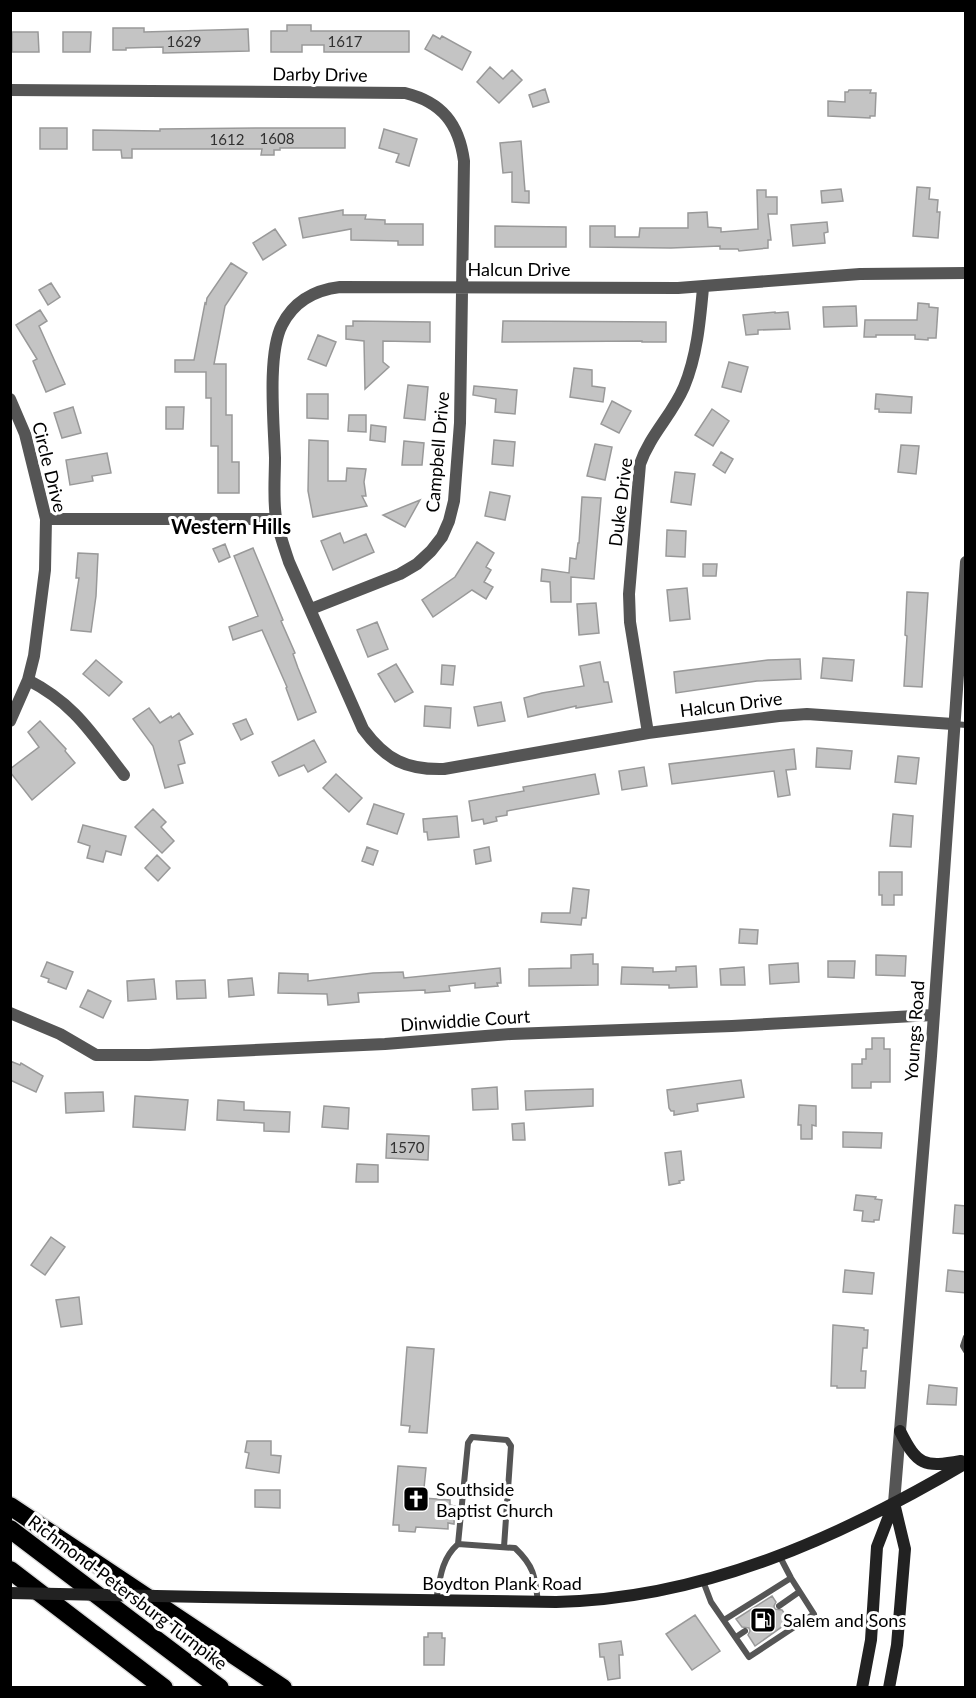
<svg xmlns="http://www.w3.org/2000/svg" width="976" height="1698" viewBox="0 0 976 1698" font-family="Lato,sans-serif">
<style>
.building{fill:#c4c4c4;stroke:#999;stroke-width:1.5}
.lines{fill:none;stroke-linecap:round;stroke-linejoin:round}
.motorway-casing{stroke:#dbdbdb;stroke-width:21}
.service{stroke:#555;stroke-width:6}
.minor{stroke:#555;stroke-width:12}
.tertiary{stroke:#555;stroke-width:12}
.secondary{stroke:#222;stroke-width:12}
.motorway{stroke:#000;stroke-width:18}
.secondary-bridge{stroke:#222;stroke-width:12}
.labels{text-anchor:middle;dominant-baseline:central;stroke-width:6;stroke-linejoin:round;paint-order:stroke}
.number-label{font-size:15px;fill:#313131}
.street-label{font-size:18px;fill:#000;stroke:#fff}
.poi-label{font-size:18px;fill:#000;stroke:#fff;text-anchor:start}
.neighbourhood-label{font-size:20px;font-weight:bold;fill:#000;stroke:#fff}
</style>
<rect width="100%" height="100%" fill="#fff"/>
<path class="building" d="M287 25H311V31H409V52H324V45H302V52H271V31H287Z
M113 28H144V32L248 29 249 51 163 53V47L126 48V50H113Z
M12 32H38L39 52H12Z
M63 32H91L90 52H63Z
M433 35 440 39 442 36 471 52 462 70 425 49Z
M490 67 503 79 512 70 522 80 499 103 477 82Z
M545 89 549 102 533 107 529 95Z
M849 90H871L870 93H876L875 116H870V118L828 116V101L845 102V92H848Z
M40 128H67V149H40Z
M262 128H345V148H280V150H274V155H261L262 149H132V158H122L121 150H93V130L160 131V129Z
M384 129 417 139 409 166 396 162 399 154 379 148Z
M521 141 525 191H529V203L512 202V172L503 173 500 143Z
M917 187 930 188 929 199 938 200 937 212H940L938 238 913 236Z
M841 189 843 201 822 203 821 191Z
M757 190H766V197H777V214H768L771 240H768V248L739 251 738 249H720V246L671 248 590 247V226H615V237H639L640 228H688V213L707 212 708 227 721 228V232L758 229Z
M343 210V215H366L365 219 385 220V224H423V245H398V241L351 240V229L303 238 299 218Z
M827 222 828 232 824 233 825 243 793 246 791 225Z
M495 226 566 227V247H495Z
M275 229 286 245 263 260 253 243Z
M231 263 247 273 225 306 214 364H226V415H232V462H239V493H218V446H211V398H206V372H175V360H194L205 303 206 304 207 298Z
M51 283 60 297 48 305 39 290Z
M918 303 929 304V307L938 308 936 338H928V340L915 339V335H876V337H864L865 320H917Z
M856 306 857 326 824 327 823 307Z
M40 310 47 321 39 326 65 384 46 392 33 361 37 359 16 325Z
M775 312V313L788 312 790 329 758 330V334L746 335 743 315Z
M353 321 430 322V342L383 341V362L389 367 365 389 364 341 346 339V326H353Z
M503 321 666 322V342H642V341L502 342Z
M318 335 336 342 326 366 308 359Z
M729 362 748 367 741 392 722 387Z
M574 368 592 370V386L605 388 603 402 570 397Z
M408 385 428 387 425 420 404 418Z
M474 386 517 390 515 414 495 412 496 399 473 395Z
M307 394H328V419L307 418Z
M876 394 912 397 911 413 879 412V409H875Z
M612 401 631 411 619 433 601 424Z
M73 407 81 433 62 438 54 413Z
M166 407H184L183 429H166Z
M712 409 729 421 713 446 695 435Z
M349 415H366V432L348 431Z
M371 425 386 427 385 442 370 440Z
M309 440 328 441V481H346L347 468 366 469 364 482 366 496H362L367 506 313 517 308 491Z
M494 440 515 442 513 466 492 464Z
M404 441 424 443 422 465H402Z
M595 444 612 447 605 480 587 476Z
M901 445 919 446 916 474 898 472Z
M721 452 733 459 725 473 713 465Z
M107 453 111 473 92 476 93 481 70 485 66 460Z
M675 472 695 474 691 505 671 502Z
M490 492 510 496 505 520 485 516Z
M582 497 601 498 594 579 571 577V602H551L550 582 541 581 542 569 569 573 570 558 576 559 578 543H579Z
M420 500 405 527 383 515Z
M667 530 686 531 685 557 666 556Z
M340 533 344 543 366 534 374 552 333 570 321 541Z
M477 542 494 553 486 567 491 570 484 582 493 587 486 599 472 590 433 617 422 600 455 577Z
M225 544 230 557 219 562 213 549Z
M253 548 283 620 281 621 295 653 293 654 298 668 316 712 298 720 286 688 287 687 262 630 233 640 229 627 258 616 234 556Z
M78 553 98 554 96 596 91 632 71 630 79 578H76Z
M703 564H717L716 576H703Z
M687 588 690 619 670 621 667 590Z
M907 592 928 593 922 687 904 686 907 636 905 635Z
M596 603 599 633 579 635 577 604Z
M377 622 388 649 368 657 357 630Z
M823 658 854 660 852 681 821 678Z
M800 659 801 679 757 681 676 693 674 672 768 660Z
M96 660 122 682 109 696 83 674Z
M600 662 604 682H608L612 702 576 708V706L528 717 524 698 542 693 584 686 580 666Z
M396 664 413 692 395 702 378 674Z
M442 665 455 666 453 685 441 684Z
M501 702 505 721 478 726 474 707Z
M425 706 451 708 450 728 424 726Z
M149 708 160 723 171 716 172 718 179 713 193 734 179 741 185 763 178 765 183 783 165 788 153 746 133 719Z
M246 719 253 734 241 740 233 724Z
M40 721 66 749 65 751 75 763 32 800 10 772V769L39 747 28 732Z
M314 740 326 762 308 772 304 765 279 776 272 762Z
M817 748 852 751 850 769 816 767Z
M794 749 796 769 786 770 790 795 778 797 774 771 672 784 669 764Z
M898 756 919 758 916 784 895 782Z
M644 767 647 786 622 790 619 771Z
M336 774 362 798 349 812 323 788Z
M595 774 599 794 507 811V815L496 817 497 821 484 824 483 819 472 821 469 801 524 791 523 787Z
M374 804 404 814 397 834 367 824Z
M153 809 166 822 161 827 174 841 162 853 135 827Z
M893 814 913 816 911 847 890 846Z
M457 816 459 837 428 840 427 832H424L423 819Z
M83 825 126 836 121 855 106 851 103 862 87 858 90 846 78 842Z
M367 847 378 851 373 865 362 861Z
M489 847 491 861 476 864 474 850Z
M157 855 170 868 158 881 145 868Z
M879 872H902V895H894V905H882V895H879Z
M573 888 589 890 586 918H582L581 925 541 922 542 913H570Z
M740 929 758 930 757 944 739 943Z
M593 954V964H598V985L529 986V969L571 968V955Z
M876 955 906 956 905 976 876 975Z
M828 961H855L854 978 828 977Z
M47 962 73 972 66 989 48 982 49 979 41 976Z
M798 963 799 982 770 984 769 965Z
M696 966 697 987 669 988V985L621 984 622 967 653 968V972L676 971V967Z
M744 967 745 985H721L720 969Z
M500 968 501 983H497L498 986 475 988V983L449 986 450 991 425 993V990L358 993 359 1002 328 1005 327 994 278 993 279 973 308 974V981L373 973 403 972 404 978Z
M252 978 254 995 229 997 228 980Z
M154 979 156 999 128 1001 127 981Z
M205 980 206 998 177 999 176 981Z
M88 990 111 1001 103 1018 80 1007Z
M872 1038H884V1049H890V1082H871V1088H852V1064H862V1059H866V1049H872Z
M10 1061 20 1065 21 1063 43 1076 36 1092 10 1080Z
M741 1080 744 1097 697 1104 698 1111 674 1115V1111H671L669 1108 667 1090Z
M497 1087 498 1109 473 1110 472 1089Z
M593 1089V1106L526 1110 525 1091Z
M103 1092 104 1111 66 1113 65 1093Z
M135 1096 188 1100 185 1130 133 1127Z
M218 1100 244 1102V1110L290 1112 289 1132 264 1131V1123L217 1120Z
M799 1105 816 1106V1126L812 1125V1139H801V1125H798Z
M324 1106 349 1108 348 1129 322 1127Z
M524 1123 525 1140H513L512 1124Z
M843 1132 882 1133 881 1148 843 1147Z
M387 1134 429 1136 428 1160 386 1158Z
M681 1151 684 1180 679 1181 680 1183 669 1185 665 1153Z
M357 1164 378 1165V1182H356Z
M856 1195 876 1197 875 1199 882 1200 879 1220H874V1222L862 1221 863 1211 854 1210Z
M955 1205 966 1206V1234L953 1233Z
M51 1237 65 1247 45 1275 31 1265Z
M845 1270 874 1273 872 1294 843 1292Z
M948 1270 966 1272V1293L946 1291Z
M79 1297 82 1324 61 1327 56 1300Z
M833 1325 864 1328V1330H868L867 1348H863L861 1371H866L865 1388H837V1386H831Z
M407 1347 434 1349 427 1433 409 1432 410 1426 401 1425Z
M929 1385 957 1388 956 1405 927 1404Z
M247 1441H271V1455L281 1456 279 1473 246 1468 249 1453 245 1452Z
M398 1466 426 1468 423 1498 450 1500V1505L455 1506 454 1524 448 1523V1529L416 1527 415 1532 399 1531V1525H393Z
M255 1490H280V1508L255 1507Z
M772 1596 776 1602 774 1606 775 1609 782 1610 790 1621 755 1646 748 1635 750 1631 749 1628 742 1627 736 1619Z
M695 1615 720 1651 692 1670 666 1634Z
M428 1633H442V1638H445L444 1665H424V1637H428Z
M621 1641 623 1655H619L620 1678 608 1680 604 1657H600L599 1644Z"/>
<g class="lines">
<defs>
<path id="motorway" d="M10 1506 283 1688
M10 1529 220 1688
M10 1570 164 1688"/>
</defs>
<use href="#motorway" class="motorway-casing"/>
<path class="service" d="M954 724 966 725
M966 1337 963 1346 966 1351
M458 1544 468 1443 472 1437 507 1440 511 1446 504 1547
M703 1581 711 1602 749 1657 814 1614 791 1578 779 1555
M436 1601C440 1579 441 1559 458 1544L515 1548C534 1566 535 1576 538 1602
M779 1606 799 1592
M724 1620 791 1578
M736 1637 745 1631"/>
<path class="minor" d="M10 90 405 93C442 102 459 124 464 161L460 423 454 501 449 521 442 537 431 551 417 564 400 574 311 609
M10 399 25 434 46 519 45 570 34 656 28 680 10 721
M46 519H276
M28 680C75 704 92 734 124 775
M953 724 807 714 779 716 648 733 444 769C406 770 386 760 363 729L289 562C284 547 279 533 276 518 273 498 275 477 275 458 274 424 267 354 282 325 294 301 315 290 340 287L678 288 860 274 966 273
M648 733 630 622 629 594 640 464C650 435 672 415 684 387 697 356 700 321 703 288
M10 1013 60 1034 96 1055H149L385 1044 511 1034 732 1026 933 1015"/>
<path class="tertiary" d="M894 1503 931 1056 966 562"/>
<path class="secondary" d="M900 1431C917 1465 924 1468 961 1461
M205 1597 556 1602C704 1599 841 1537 966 1463
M862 1688 871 1640 877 1547 894 1503
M889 1688 897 1645 905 1549 894 1503"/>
<use href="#motorway" class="motorway"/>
<path class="secondary-bridge" d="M10 1593 205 1597"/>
</g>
<defs>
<symbol id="church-square" viewBox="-11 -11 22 22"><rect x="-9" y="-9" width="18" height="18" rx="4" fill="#000" stroke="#fff"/><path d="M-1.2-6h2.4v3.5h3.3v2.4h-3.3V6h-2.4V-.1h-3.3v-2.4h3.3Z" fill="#fff"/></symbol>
<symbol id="fuel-square" viewBox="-11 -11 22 22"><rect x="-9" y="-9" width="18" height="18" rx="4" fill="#000" stroke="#fff"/><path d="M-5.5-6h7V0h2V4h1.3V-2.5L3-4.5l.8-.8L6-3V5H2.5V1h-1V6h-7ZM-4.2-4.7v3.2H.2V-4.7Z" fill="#fff"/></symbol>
</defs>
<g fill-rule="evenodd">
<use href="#church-square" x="401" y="1484" width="30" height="30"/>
<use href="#fuel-square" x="748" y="1605" width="30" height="30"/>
</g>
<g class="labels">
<g class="number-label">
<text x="184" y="41">1629</text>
<text x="345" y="41">1617</text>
<text x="277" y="138">1608</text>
<text x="227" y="139">1612</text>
<text x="407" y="1147">1570</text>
</g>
<g class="street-label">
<text transform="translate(320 74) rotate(1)">Darby Drive</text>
<text x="519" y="269">Halcun Drive</text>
<text transform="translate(437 452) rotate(-85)">Campbell Drive</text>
<text transform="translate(50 467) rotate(76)">Circle Drive</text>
<text transform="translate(620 502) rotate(-83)">Duke Drive</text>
<text transform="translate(731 704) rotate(-7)">Halcun Drive</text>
<text transform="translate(465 1020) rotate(-4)">Dinwiddie Court</text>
<text transform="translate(914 1031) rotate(-86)">Youngs Road</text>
<text x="502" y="1583">Boydton Plank Road</text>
<text transform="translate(128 1592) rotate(37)">Richmond-Petersburg Turnpike</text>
</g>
<g class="poi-label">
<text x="436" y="1489">Southside<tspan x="436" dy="21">Baptist Church</tspan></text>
<text x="783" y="1620">Salem and Sons</text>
</g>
<g class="neighbourhood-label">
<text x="231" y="526">Western Hills</text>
</g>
</g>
<rect width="976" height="1698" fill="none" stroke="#000000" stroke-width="24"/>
</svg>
